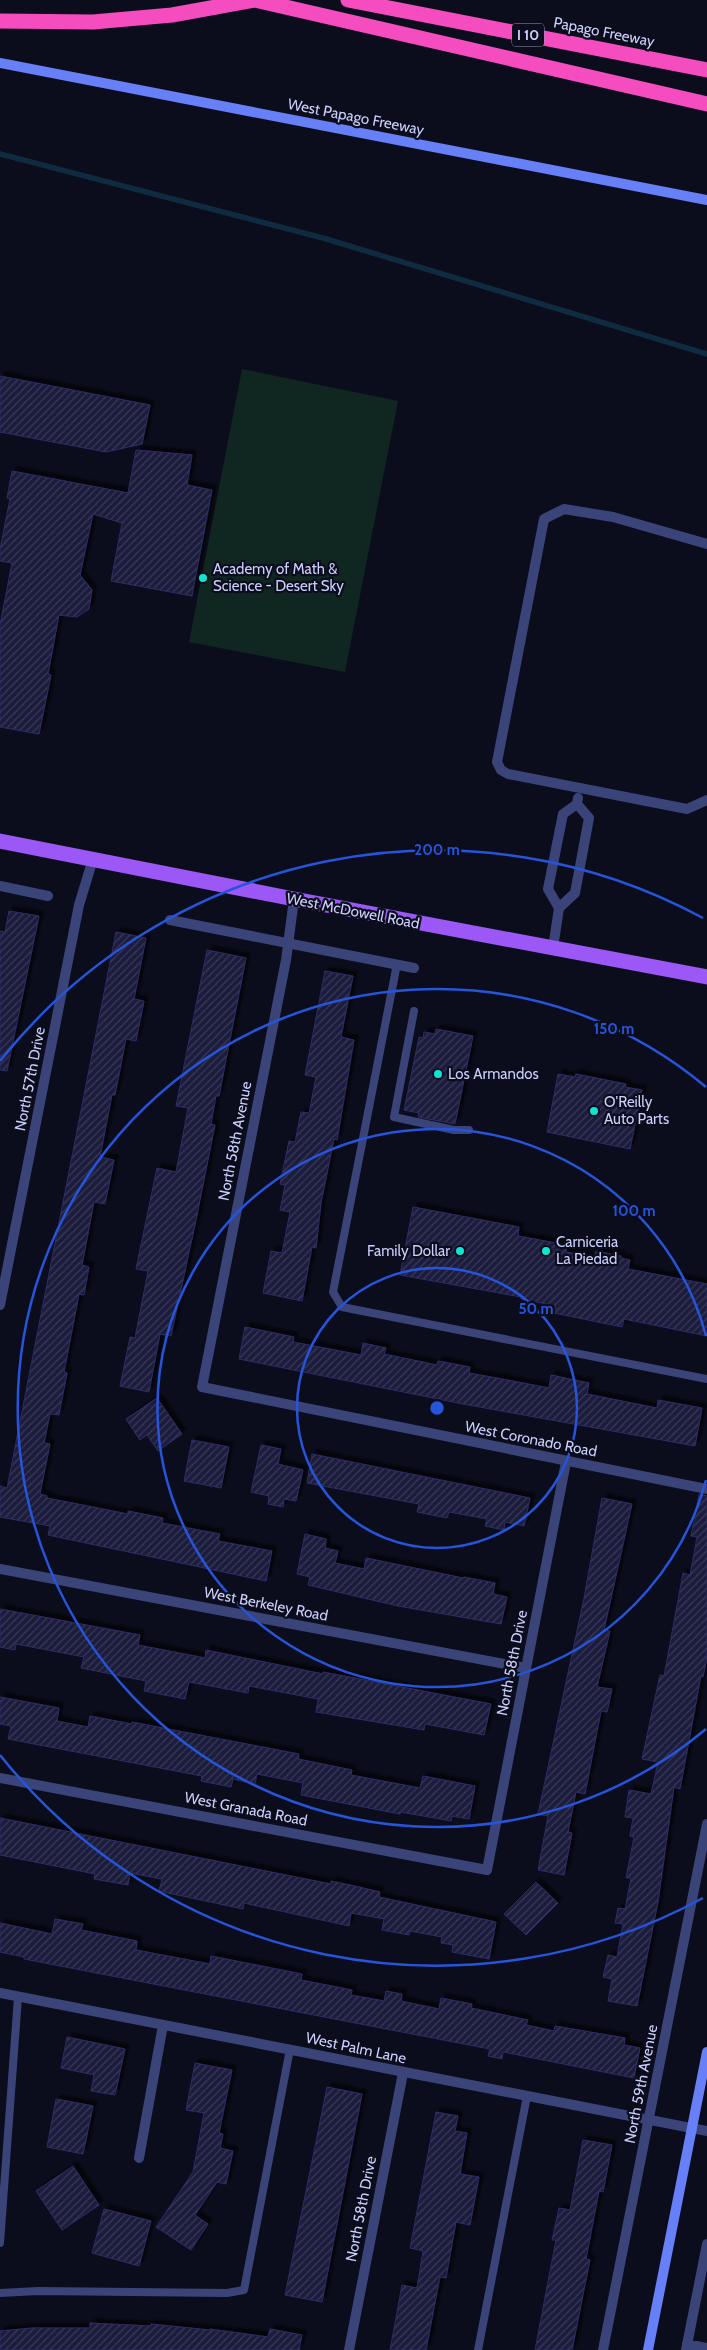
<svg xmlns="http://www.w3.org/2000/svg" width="707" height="2350" viewBox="0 0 707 2350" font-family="Cabin,sans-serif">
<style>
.grass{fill:#102621}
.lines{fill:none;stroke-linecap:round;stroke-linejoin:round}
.stream{stroke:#0e2b3f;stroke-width:5.5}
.building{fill:url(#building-hatch);stroke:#2d2d67;filter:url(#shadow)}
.lane{stroke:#3a4479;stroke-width:8}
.street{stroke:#3a4479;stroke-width:10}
.secondary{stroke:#6780f7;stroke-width:10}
.primary{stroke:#9b58f6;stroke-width:15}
.highway{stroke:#f54dbf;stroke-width:15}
.ring{fill:none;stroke:#2654da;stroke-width:2.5}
.poi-dot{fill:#0de6d1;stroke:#0c0d1c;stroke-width:2}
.labels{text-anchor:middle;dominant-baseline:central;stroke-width:4.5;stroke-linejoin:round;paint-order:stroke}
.shield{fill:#0c0d1c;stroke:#9295b9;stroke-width:1}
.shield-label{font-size:14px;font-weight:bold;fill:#cbcffc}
.street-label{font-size:15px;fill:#cbcffc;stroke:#0c0d1c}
.poi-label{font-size:15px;fill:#cbcffc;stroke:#0c0d1c;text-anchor:start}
.centre{fill:#2654da;stroke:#0c0d1c;stroke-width:2.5}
.ring-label{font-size:15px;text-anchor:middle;font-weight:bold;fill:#2654da;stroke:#0c0d1c;stroke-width:4.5;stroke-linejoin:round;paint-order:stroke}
</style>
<defs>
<pattern id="building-hatch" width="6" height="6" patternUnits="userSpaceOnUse" patternTransform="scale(1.25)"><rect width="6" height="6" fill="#1a1a3c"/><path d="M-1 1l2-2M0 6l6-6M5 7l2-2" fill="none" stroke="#3a3a59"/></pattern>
<filter id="shadow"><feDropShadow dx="4.5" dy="-4.5" stdDeviation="1" flood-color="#0009"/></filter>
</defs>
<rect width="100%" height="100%" fill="#0c0d1c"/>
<path class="grass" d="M242 369 398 401 345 672 189 642Z"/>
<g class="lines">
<path class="stream" d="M0 154 323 238 707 354"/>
</g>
<path class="building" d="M0 376 150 405 142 444 106 452 0 432Z
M136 450 192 455 187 485 212 490 192 596 111 581 122 523 93 514 80 575 92 590 89 609 77 617 59 615 48 674 51 675 39 734 0 727V625L12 563 0 561V549L10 499 7 498 12 471 128 493Z
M9 911 39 916 7 1071 0 1070V931L5 932Z
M116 932 146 938 134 999 144 1001 136 1041 126 1039 115 1095H112L100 1157 114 1160 105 1204 94 1202 82 1265 89 1267 84 1295 79 1294 64 1372 67 1373 59 1415 50 1414 44 1443 50 1444 40 1494 47 1496V1498L128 1514V1511L163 1518 162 1523 220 1534 218 1541 272 1551 266 1581 48 1535 50 1526 0 1517V1486L7 1488Z
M207 950 246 958 219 1096H216L211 1124 215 1125 196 1220 171 1336 160 1334 149 1392 120 1386 130 1337 135 1338 148 1271 136 1269 157 1168 176 1172 188 1108 176 1106Z
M325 971 353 976 341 1037 354 1040 337 1140 334 1139 321 1203 316 1248 312 1247 302 1301 263 1293 271 1251 282 1253 290 1212 280 1210 285 1185 280 1184 289 1141 295 1142 301 1112 309 1113 316 1077 305 1075Z
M436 1029 473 1036 455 1124 418 1117 419 1113 404 1110 419 1037 423 1038 424 1032 435 1034Z
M558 1074 575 1077 576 1074 626 1084 625 1087 642 1090 630 1149 547 1132Z
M413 1207 519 1227 518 1236 567 1245 566 1252 594 1257 596 1251 621 1256V1258L630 1260 628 1269 707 1284V1336L624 1319 622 1327 554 1313 556 1306 521 1299V1297L400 1275Z
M245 1327 294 1337 293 1342 361 1355 363 1343 386 1348 384 1354 437 1365 438 1361 470 1367 469 1373 502 1379 549 1388 551 1375 589 1383 587 1394 657 1408 658 1400 702 1408 695 1446 463 1404 239 1359Z
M157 1398 182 1434 158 1451 147 1435 140 1440 126 1419Z
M192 1440 229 1447 221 1488 184 1481Z
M261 1445 281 1449 278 1464 303 1470 296 1501 284 1499 283 1507 268 1504 269 1496 251 1492Z
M312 1454 530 1498 524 1526 505 1522 504 1530 485 1526 487 1519 449 1512 447 1518 417 1512 419 1504 307 1483Z
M699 1494 707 1496V1657L703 1677 701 1676 680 1789 674 1787 658 1902 637 2006 608 2001 612 1979 603 1977 608 1955 617 1957 623 1924 615 1923 618 1908 625 1909 631 1878H626L634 1837 630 1836 633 1818 625 1817 629 1790 651 1794 658 1762 642 1759 660 1675 664 1676 683 1573 690 1575 697 1537 691 1536Z
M602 1498 632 1504 604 1630 610 1631 597 1687 612 1689 607 1712 601 1711 585 1794 576 1792 568 1832 572 1833 564 1875 538 1870 548 1816 538 1814 584 1598Z
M305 1534 326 1539 325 1548 338 1551 335 1563 364 1569 366 1558 463 1578 464 1577 495 1583 493 1594 507 1597 501 1624 398 1606 308 1585 310 1577 297 1574Z
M0 1609 140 1635 138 1645 205 1658 206 1650 323 1674V1672L491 1704 484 1735 425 1724 424 1730 316 1712 318 1699 249 1686 248 1693 189 1682 185 1699 144 1691 146 1681 81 1668 84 1657 16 1644 15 1650 0 1647Z
M0 1697 59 1708 57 1721 88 1727 90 1716 132 1724V1722L299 1754 298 1759 352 1770 351 1775 420 1788 423 1776 475 1786 469 1819 452 1816 451 1821 401 1812 400 1814 301 1795 303 1783 257 1774 255 1784 233 1779 231 1787 201 1781 202 1776 8 1739 11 1726 0 1724Z
M0 1818 331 1884V1881L359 1887 380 1892 379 1897 496 1922 489 1959 452 1952 453 1945 441 1943 442 1937 410 1931 409 1935 382 1930 384 1919 351 1913 349 1926 244 1903 243 1909 159 1891 162 1879 130 1873 128 1885 94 1879 95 1874 0 1855Z
M536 1882 558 1903 526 1935 504 1914Z
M55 1919 83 1924 81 1930 137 1941 136 1950 210 1964 211 1956 302 1974 301 1980 352 1990 351 1995 384 2001 386 1991 402 1994 401 2001 439 2009 441 1998 472 2004 471 2008 528 2020 526 2025 554 2031 555 2026 625 2038 624 2045 640 2048 634 2078 503 2052 502 2059 488 2056 490 2049 24 1959V1957L0 1952V1923L52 1934Z
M67 2037 125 2049 115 2095 91 2091 94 2075 61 2068Z
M195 2063 232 2070 219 2133 223 2134 220 2148 233 2151 226 2184 217 2182 195 2215 208 2224 191 2250 156 2227 193 2172 204 2113 186 2110Z
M327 2087 362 2094 322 2302 285 2295Z
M56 2099 93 2106 83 2154 47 2147Z
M436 2112 458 2116 455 2131 467 2133 460 2174 479 2177 470 2225 456 2222 446 2278 440 2277 426 2350H390L402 2285 417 2288 423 2251 410 2248Z
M583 2140 612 2145 603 2192 599 2191 586 2259 590 2260 572 2350H535L556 2240H552L559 2208 570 2210Z
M73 2166 99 2205 62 2230 36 2191Z
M104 2209 151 2221 139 2266 92 2253Z
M90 2323 151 2326V2324L210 2330V2329L268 2337 270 2329 302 2335 299 2350H0V2331L33 2328H90Z"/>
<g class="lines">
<path class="lane" d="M397 964 333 1292 342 1307 707 1379
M414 1011 394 1117 454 1130H469
M0 2243 18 1997
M0 2293 38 2291 227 2293 244 2290 290 2049
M478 2350 527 2096"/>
<path class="street" d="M707 544 613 517 564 509 544 519 497 762 501 770 508 774 687 809 707 800
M0 886 48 896
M294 899 286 960 202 1387 707 1489
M559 908 548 889 563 814 577 804 578 798
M170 920 414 968
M553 948 559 908 575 893 589 818 577 804
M0 1305 79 905 93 859
M0 1569 526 1668
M0 1778 487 1870 566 1462
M0 1993 707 2131
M139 2158 163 2025
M687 2344 707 2348
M349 2350 403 2073
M603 2350 707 1824
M686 2350 707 2244"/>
<path class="secondary" d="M0 63 707 200
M648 2350 707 2052"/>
<path class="primary" d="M0 841 294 899 707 977"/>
<path class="highway" d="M255 0 707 104
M348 0 707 70
M0 21 93 22 172 15 254 0"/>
</g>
<g class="ring">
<circle cx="437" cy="1408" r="140"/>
<path d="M706 1480A279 279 0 1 1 706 1336"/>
<path d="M706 1729A419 419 0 1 1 706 1087"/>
<path d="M703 1898A558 558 0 0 1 0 1755M0 1061A558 558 0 0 1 703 918"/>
</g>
<g class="poi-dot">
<circle cx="203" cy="578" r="5"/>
<circle cx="438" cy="1074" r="5"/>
<circle cx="594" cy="1111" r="5"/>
<circle cx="460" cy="1251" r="5"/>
<circle cx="546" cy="1251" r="5"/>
</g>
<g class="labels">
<rect class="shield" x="512" y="23.5" width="32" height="23" rx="4"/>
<g class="shield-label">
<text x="528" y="35">I 10</text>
</g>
<g class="street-label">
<text transform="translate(604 32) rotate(11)">Papago Freeway</text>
<text transform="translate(356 117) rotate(11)">West Papago Freeway</text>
<text transform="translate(353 911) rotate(11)">West McDowell Road</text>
<text transform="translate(30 1079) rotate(-79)">North 57th Drive</text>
<text transform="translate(235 1141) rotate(-79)">North 58th Avenue</text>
<text transform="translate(531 1439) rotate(11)">West Coronado Road</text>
<text transform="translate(266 1604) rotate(11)">West Berkeley Road</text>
<text transform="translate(512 1663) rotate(-79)">North 58th Drive</text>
<text transform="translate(246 1809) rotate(11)">West Granada Road</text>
<text transform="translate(356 2048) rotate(12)">West Palm Lane</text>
<text transform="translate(641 2084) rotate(-79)">North 59th Avenue</text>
<text transform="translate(361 2209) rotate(-79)">North 58th Drive</text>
</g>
<g class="poi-label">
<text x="213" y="569">Academy of Math &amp;<tspan x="213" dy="17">Science - Desert Sky</tspan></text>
<text x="448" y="1074">Los Armandos</text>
<text x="604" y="1102">O'Reilly<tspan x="604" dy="17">Auto Parts</tspan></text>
<text x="556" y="1242">Carniceria<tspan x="556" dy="17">La Piedad</tspan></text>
<text x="450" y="1251" text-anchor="end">Family Dollar</text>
</g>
</g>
<circle cx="437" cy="1408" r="8" class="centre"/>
<g class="ring-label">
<text x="437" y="855">200 m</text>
<text x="614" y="1034">150 m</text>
<text x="634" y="1216">100 m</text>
<text x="536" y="1314">50 m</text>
</g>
</svg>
